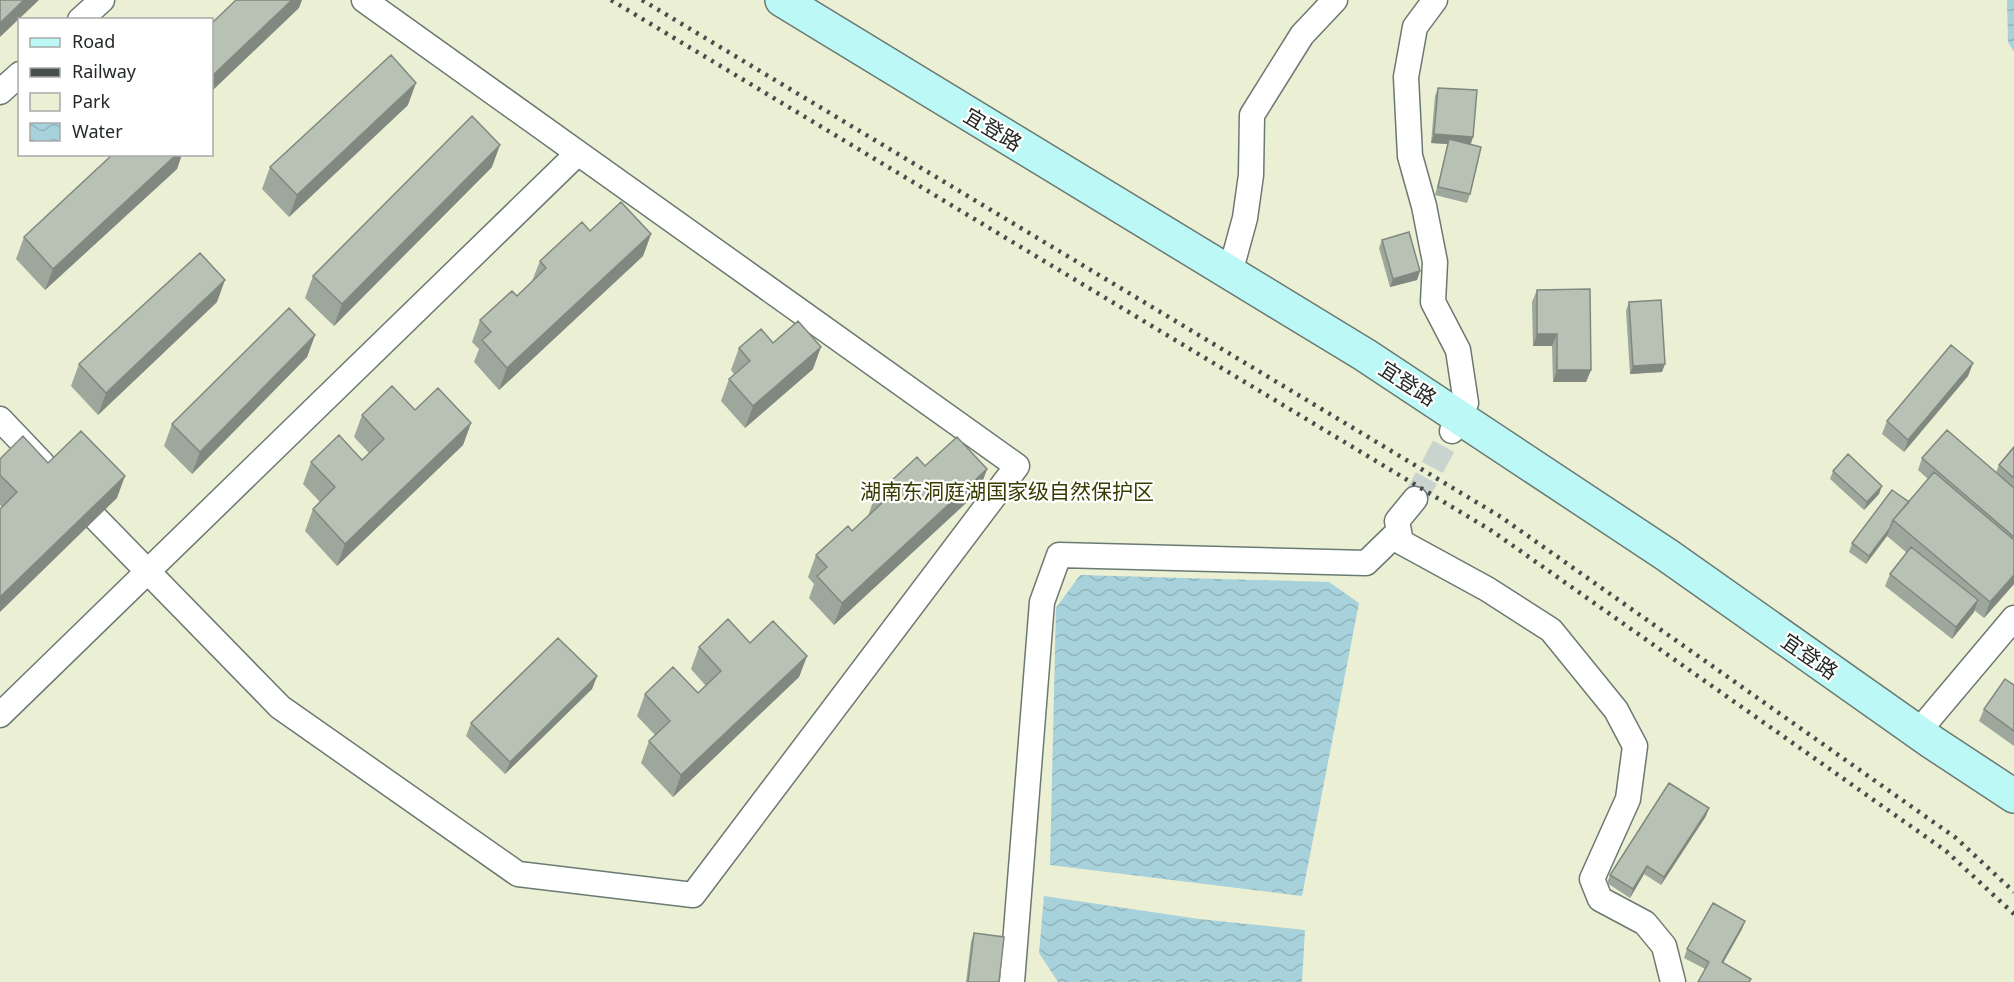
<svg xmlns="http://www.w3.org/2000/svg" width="2014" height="982" viewBox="0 0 2014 982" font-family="'Noto Sans','Noto Sans SC',sans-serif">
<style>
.park{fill:#ebefd4;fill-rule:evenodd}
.water{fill:url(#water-waves)}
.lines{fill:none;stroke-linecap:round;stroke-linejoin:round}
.street-tunnel{stroke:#cad4cf;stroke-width:24;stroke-dasharray:24 12;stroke-linecap:butt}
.street-casing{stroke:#6a7a72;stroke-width:27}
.secondary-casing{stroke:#6a7a72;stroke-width:36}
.street{stroke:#fff;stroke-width:24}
.secondary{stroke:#bcf8f6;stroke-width:33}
.rail{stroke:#474e4b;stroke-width:4.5;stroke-dasharray:3 6;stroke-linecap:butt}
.wall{fill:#9da79c}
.shaded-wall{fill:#80887f}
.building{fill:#b7c2b5;stroke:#80887f;stroke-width:1.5}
.labels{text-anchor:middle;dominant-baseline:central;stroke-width:4.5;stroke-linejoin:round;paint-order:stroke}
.street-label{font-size:21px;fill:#242a27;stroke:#fff}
.park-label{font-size:21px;fill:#383c00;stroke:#fff}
</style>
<defs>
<pattern id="water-waves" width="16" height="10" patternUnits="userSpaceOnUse" patternTransform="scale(1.5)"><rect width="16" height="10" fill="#a7d1db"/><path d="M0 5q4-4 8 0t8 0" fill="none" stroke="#90b4bc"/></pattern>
</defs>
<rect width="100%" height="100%" fill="#f4fff9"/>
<path class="park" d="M0 0H2014V982H0ZM20 20H212V154H20Z"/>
<path class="water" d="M2007 0H2014V52L2008 42Z
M1080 575 1329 582 1359 603 1302 896 1050 865 1056 608Z
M1044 896 1199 919 1305 930 1302 982H1058L1039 953Z"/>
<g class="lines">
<path class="street-tunnel" d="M1415 499 1452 431"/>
<defs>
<path id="street" d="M1435 0 1415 27 1406 77 1410 156 1424 206 1435 262 1433 302 1458 350 1466 403 1452 431
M80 20 102 0
M0 92 20 74
M1230 273 1245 218 1251 175 1252 115 1302 35 1335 0
M0 419 42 463
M74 496 280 707 518 874 693 895 1017 466 578 153
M1415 499 1397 521 1401 542 1487 589 1551 630 1616 710 1635 746 1628 799 1592 879 1600 899 1645 923 1664 946 1673 982
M0 715 578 153 364 0
M1918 732 2014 618
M1012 982 1042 602 1059 555 1366 563 1399 531"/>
<path id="secondary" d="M782 0 1365 355 1667 555 1932 742 2014 796"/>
</defs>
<use href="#street" class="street-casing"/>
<use href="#secondary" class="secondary-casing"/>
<use href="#street" class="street"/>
<use href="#secondary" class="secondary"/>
<path class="rail" d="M611 0 1492 531 1946 851 2014 914
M642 0 1501 517 1956 838 2014 892"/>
</g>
<path class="wall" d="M1438 88 1473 137 1471 144 1470 194 1467 203 1435 195 1448 144 1431 143 1435 96Z
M408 105 289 217 262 189 270 167Z
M113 154H182L177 169 45 290 16 259 24 237Z
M492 167 334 326 305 298 313 276Z
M590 231 651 234 643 256 499 390 474 362 479 349 472 342 480 320 517 296 532 281 540 261Z
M1382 240 1420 271 1417 280 1390 287 1379 248Z
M1537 290 1591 370 1586 382H1553L1552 346H1533L1532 302Z
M217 302 98 415 71 386 79 364Z
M1629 302 1662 372 1630 374 1626 311Z
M315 335 307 357 192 474 164 446 172 424Z
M773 343 813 369 745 428 721 401 729 379 734 374 731 370 739 348Z
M1973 363 1968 376 1904 452 1882 434 1887 421Z
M415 410 471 423 463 445 337 566 305 531 313 509 320 502 303 484 311 462 362 460 369 453 354 437 362 415Z
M2014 447V584L1984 618 1974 610V612L1952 639 1885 586 1890 574 1907 553 1887 536 1866 564 1849 552 1852 543 1909 502 1928 479 1918 470 1922 458 1996 472 1999 465Z
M0 459 48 463 117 498 2 507 0 505Z
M925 466 987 469 979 491 834 625 809 598 814 584 808 577 816 555 852 531 868 516 875 496Z
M1833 471 1879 494 1864 510 1830 479Z
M750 643 807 656 799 677 673 797 641 763 649 741 655 735 637 716 645 694 698 693 706 686 691 669 699 647Z
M597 676 592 689 505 774 466 736 471 723Z
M2014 685V746L1979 721 1984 709Z
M1706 816 1661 885 1644 874 1630 898 1607 883 1610 875Z
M1745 921 1742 929 1723 963 1705 969 1684 958 1687 949Z
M974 933 999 982H966L971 942Z"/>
<path class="shaded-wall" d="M24 0H39L0 37V23Z
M292 0H302L299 8 212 91V76Z
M416 83 408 105 289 217 297 195Z
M1434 134 1473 137 1470 145 1449 139 1448 144 1431 143Z
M500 145 492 167 334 326 342 304Z
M177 154H182L177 169 45 290 53 269Z
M651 234 643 256 499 390 507 368Z
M1420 271 1417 280 1390 287 1393 279Z
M225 280 217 302 98 415 106 393Z
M1537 334H1557L1552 346H1533Z
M315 335 307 357 192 474 200 452Z
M821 347 813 369 745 428 753 406Z
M1973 363 1968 376 1904 452 1908 440Z
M1665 364 1662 372 1630 374 1633 366Z
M1557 370H1591L1586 382H1553Z
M471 423 463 445 337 566 345 544Z
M987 469 979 491 834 625 842 603Z
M125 476 117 498 0 612V597Z
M1882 486 1879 494 1864 510 1867 502Z
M1890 529 1887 536 1866 564 1869 556Z
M2014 575V584L1984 618 1990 602Z
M1978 600 1974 612 1952 639 1956 627Z
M807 656 799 677 673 797 681 775Z
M597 676 592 689 505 774 510 762Z
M1709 808 1706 816 1661 885 1664 877Z
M1647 866 1644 874 1630 898 1633 889Z
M1745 921 1742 929 1719 970 1722 962Z"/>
<path class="building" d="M0 0H24L0 23Z
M236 0H292L212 76V23Z
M391 55 416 83 297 195 270 167Z
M1438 88 1477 90 1473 137 1434 134Z
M472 116 500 145 342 304 313 276Z
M1449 139 1481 147 1470 194 1438 187Z
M113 154H177L53 269 24 237Z
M621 202 651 234 507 368 482 340 491 332 480 320 512 291 517 296 546 268 540 261 582 222 590 231Z
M1409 232 1420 271 1393 279 1382 240Z
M200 253 225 280 106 393 79 364Z
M1590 289 1591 370H1557V334H1537V290Z
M1661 300 1665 364 1633 366 1629 302Z
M289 308 315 335 200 452 172 424Z
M798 321 821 347 753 406 729 379 750 361 739 348 761 329 773 343Z
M1951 345 1973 363 1908 440 1887 421Z
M392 386 415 410 438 388 471 423 345 544 313 509 335 487 311 462 339 435 362 460 384 439 362 415Z
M1947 430 2014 488V537L1922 458Z
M81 431 125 476 0 597V509L17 492 0 475V459L23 436 48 463Z
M957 437 987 469 842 603 817 576 827 567 816 555 848 526 852 531 882 503 875 496 917 457 925 466Z
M2014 447V478L1999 465Z
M1848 454 1882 486 1867 502 1833 471Z
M1934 472 2014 540V575L1990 602 1893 520Z
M1892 490 1909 502 1893 520 1890 528 1869 556 1852 543Z
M1911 547 1978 600 1956 627 1890 574Z
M728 619 750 643 773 621 807 656 681 775 649 741 670 721 645 694 673 667 698 693 721 671 699 647Z
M558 638 597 676 510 762 471 723Z
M2005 679 2014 685V731L1984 709Z
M1669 783 1709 808 1664 877 1647 866 1633 889 1610 875Z
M1713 903 1745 921 1722 962 1751 979 1749 982H1698L1709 962 1687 949Z
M974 933 1004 937 999 982H968Z"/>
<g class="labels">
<g class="street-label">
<text transform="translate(993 129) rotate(31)">宜登路</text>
<text transform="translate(1408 383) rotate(33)">宜登路</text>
<text transform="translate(1810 656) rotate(35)">宜登路</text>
</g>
<g class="park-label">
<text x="1007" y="491">湖南东洞庭湖国家级自然保护区</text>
</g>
</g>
<rect x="18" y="18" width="195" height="138" fill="#ffffff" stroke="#a7aaa9" stroke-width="1.5"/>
<rect x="30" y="38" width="30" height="9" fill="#bcf8f6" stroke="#a7aaa9" stroke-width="1.5"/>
<text x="72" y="48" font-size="18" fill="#242a27">Road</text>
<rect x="30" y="68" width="30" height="9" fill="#474e4b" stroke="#a7aaa9" stroke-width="1.5"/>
<text x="72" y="78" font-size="18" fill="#242a27">Railway</text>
<rect x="30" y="93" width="30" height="18" fill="#ebefd4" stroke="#a7aaa9" stroke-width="1.5"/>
<text x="72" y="108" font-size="18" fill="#242a27">Park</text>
<rect x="30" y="123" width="30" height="18" fill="url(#water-waves)" stroke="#a7aaa9" stroke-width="1.5"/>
<text x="72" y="138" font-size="18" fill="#242a27">Water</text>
</svg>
